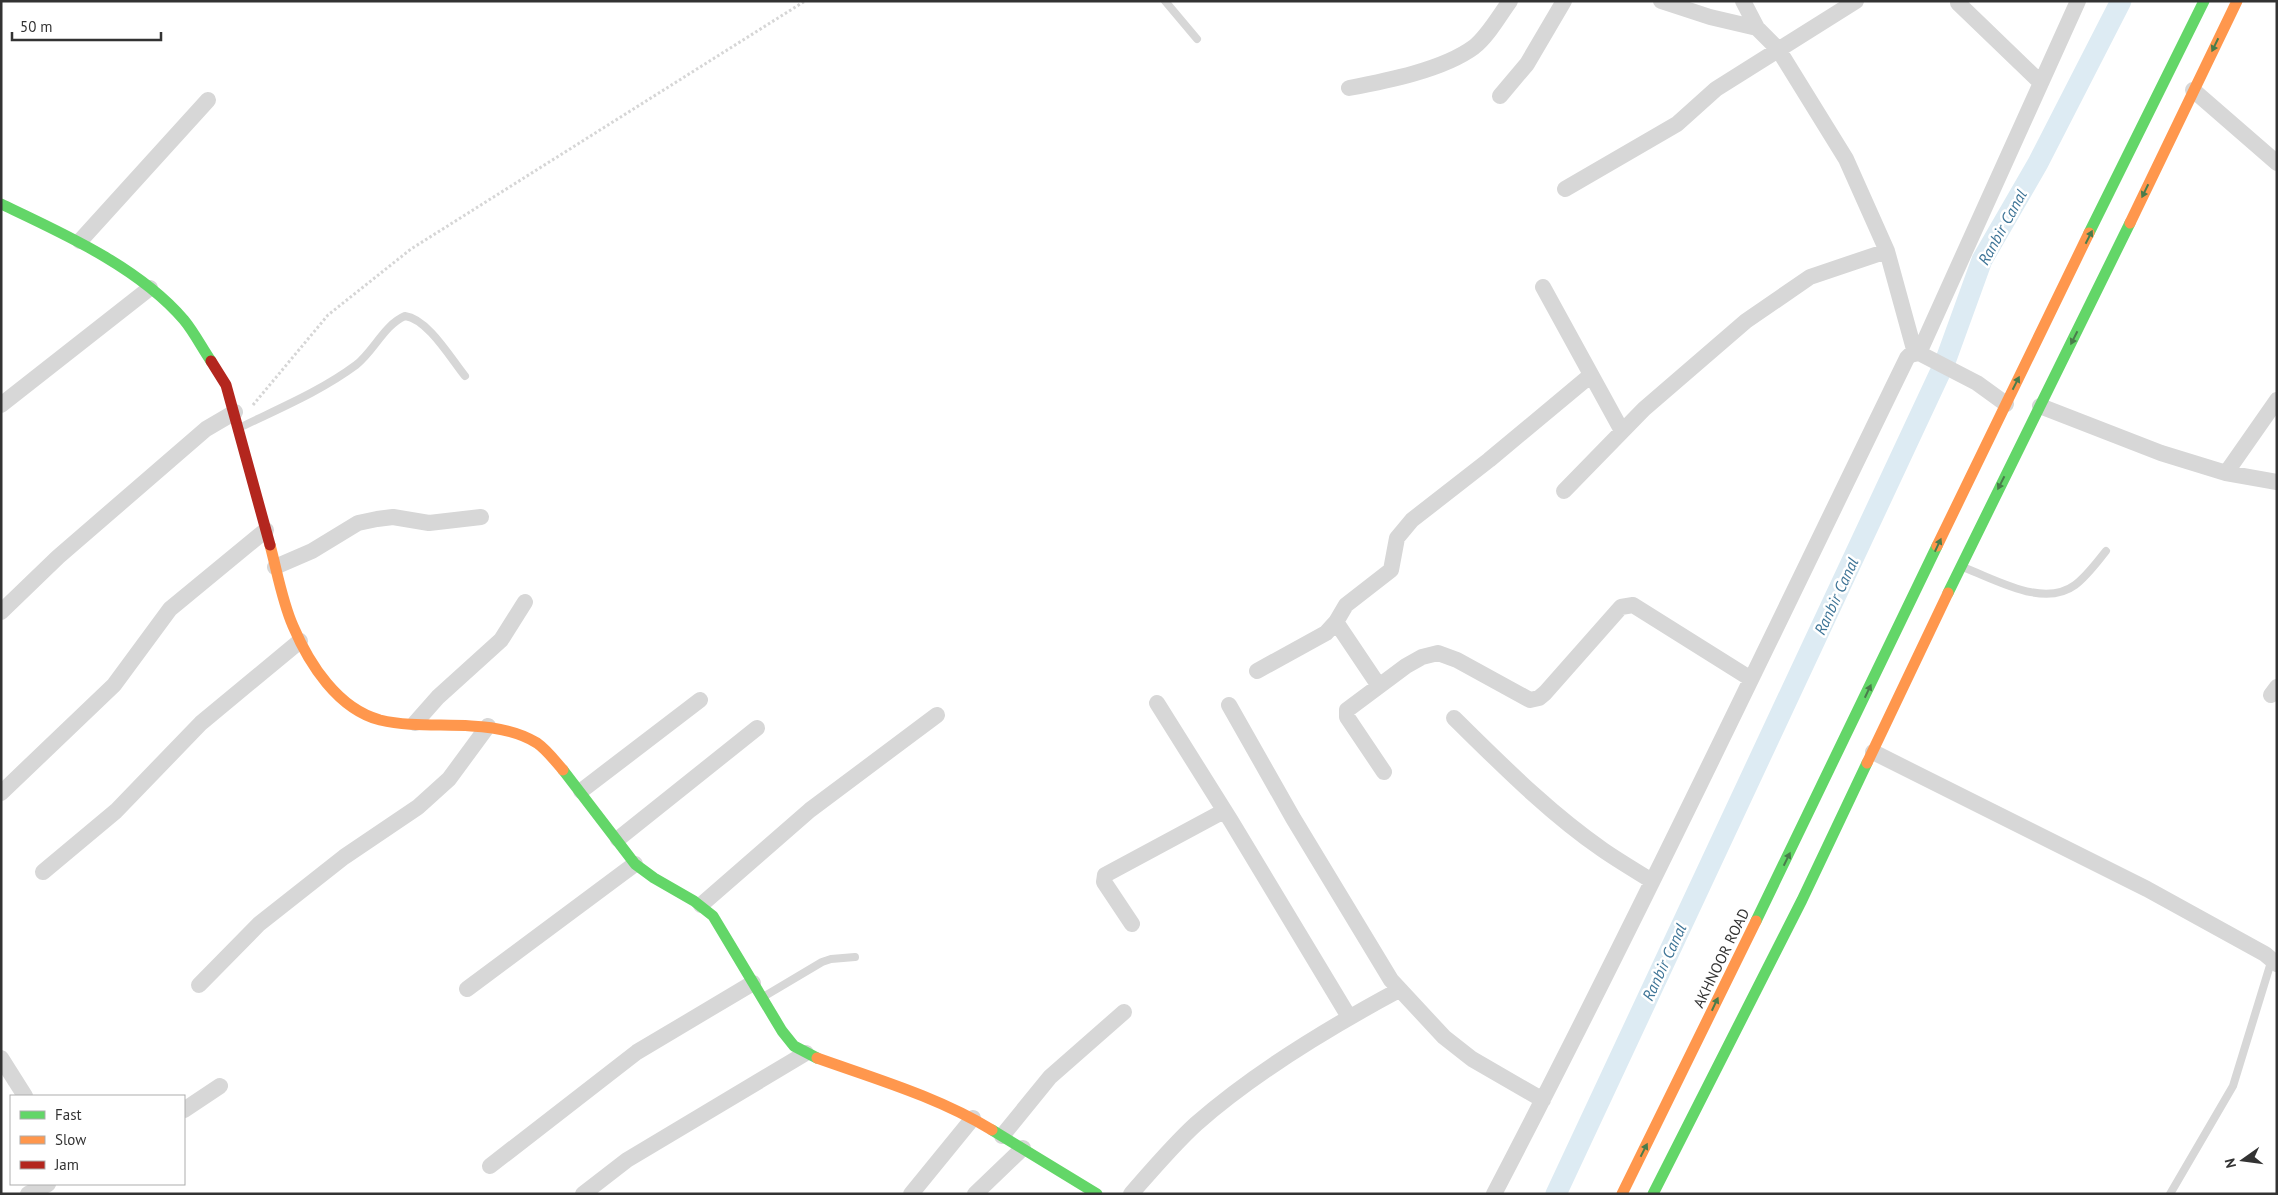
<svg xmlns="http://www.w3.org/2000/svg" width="2278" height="1195" viewBox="0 0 2278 1195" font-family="'PT Sans',sans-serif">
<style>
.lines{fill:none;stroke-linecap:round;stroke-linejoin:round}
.canal{stroke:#ddebf3;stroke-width:21}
.path{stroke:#d6d6d6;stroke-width:3;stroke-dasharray:2.5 2.5;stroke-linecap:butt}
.lane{stroke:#d7d7d7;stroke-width:8}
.street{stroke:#d7d7d7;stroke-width:16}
.fast{stroke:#63d668;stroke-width:11}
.slow{stroke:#ff974d;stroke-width:11}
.jam{stroke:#b3261e;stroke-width:11}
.oneway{fill:#497c4b}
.labels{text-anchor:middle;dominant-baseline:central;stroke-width:5;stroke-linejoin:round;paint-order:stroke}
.street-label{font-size:15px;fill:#333;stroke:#fff}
.water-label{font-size:16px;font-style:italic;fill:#3f7597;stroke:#fff}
</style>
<rect width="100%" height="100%" fill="#fff"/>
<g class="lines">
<path class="canal" d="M1556 1194 1945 362 1982 260 2038 163 2121 1"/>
<path class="path" d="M253 405 328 315 411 249 805 1"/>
<path class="lane" d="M1165 1 1197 39
M241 427C280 408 321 391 356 365 374 351 384 325 405 316 428 319 451 359 465 376
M1965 568C1997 580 2044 608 2075 585 2087 576 2097 562 2106 551
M763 997 822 962 831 959 855 957
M2170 1194 2233 1086 2272 959"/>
<path class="street" d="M1661 1 1710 17 1757 28 1778 49 1846 159 1887 251 1915 353
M1743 1 1757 28
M1958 3 2041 83
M1349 88C1386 81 1443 70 1474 47 1488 36 1499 16 1510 1
M2193 90 2277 163
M1500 96 1527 64 1564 1
M1565 189 1677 124 1716 89 1856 1
M80 241 208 100
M1543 287 1622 431
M1919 353 2078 1
M1 405 150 288
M2040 406 2161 453 2226 473 2277 482
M2226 473 2277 400
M1564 491 1644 409 1746 321 1810 277 1887 251
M275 567 312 551 358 523 377 519 393 517 429 523 481 517
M1 612 58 557 206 429 235 412
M1336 622 1379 686
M1257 671 1326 633 1336 622 1346 605 1391 570 1397 538 1412 520 1489 460 1591 375
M2271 695 2277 687
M1157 703 1231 821 1349 1017
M1229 705 1293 818 1391 980 1444 1037 1472 1059 1543 1100
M1454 718C1501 764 1548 812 1603 850 1619 861 1636 871 1652 881
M415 723 438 697 501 640 525 602
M1873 752 2147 889 2265 954 2277 964
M1384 772 1347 717V710L1406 666 1422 657 1438 653 1457 660 1530 700 1539 698 1545 693 1621 607 1633 605 1751 679
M581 791 700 700
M1 793 114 685 170 609 266 530
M618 839 757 728
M43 872 116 811 201 723 300 641
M701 905 810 810 937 715
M1132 924 1104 882 1105 875 1224 811
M199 985 259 924 344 857 418 807 449 779 488 726
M467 989 635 864
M1 1058 25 1096
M184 1110 220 1086
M1002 1136 1050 1077 1124 1012
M490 1166 637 1052 753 983
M28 1194 48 1184
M583 1194 627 1160 806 1053
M911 1194 973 1118
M975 1194 1023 1148
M1131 1194C1152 1170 1173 1145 1196 1124 1255 1072 1330 1027 1399 990
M1494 1194C1638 918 1771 637 1907 358L1910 355 1919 353 1977 383 2006 404"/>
<path class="fast" d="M1 204C62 233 139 267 184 320 194 332 202 348 211 361
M2089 233 2204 1
M1948 593 2130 223
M563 770 635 864 654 878 694 901 713 916 782 1031 794 1046 817 1058
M1756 921 1937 546
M992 1130 1097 1194
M1653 1194 1802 900 1867 763"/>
<path class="slow" d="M2130 223 2237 1
M270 545C277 571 282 601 293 626 309 664 338 709 380 720 410 727 441 724 471 726 493 727 518 731 537 743 547 750 555 761 563 770
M1937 546 2089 233
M1867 763 1948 593
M817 1058C876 1079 938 1097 992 1130
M1622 1194 1756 921"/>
<path class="jam" d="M211 361 226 385 270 545"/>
</g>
<defs><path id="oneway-solid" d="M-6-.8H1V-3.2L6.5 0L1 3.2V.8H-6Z" transform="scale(1.25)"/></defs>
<g class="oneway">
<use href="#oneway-solid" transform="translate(2215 45) rotate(116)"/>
<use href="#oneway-solid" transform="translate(2145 191) rotate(116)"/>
<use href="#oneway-solid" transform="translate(2089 237) rotate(-63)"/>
<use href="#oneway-solid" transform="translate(2074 338) rotate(117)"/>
<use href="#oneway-solid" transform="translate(2016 383) rotate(-63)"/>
<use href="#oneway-solid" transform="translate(2001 483) rotate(117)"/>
<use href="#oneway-solid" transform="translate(1938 545) rotate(-65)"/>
<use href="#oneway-solid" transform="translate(1868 691) rotate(-65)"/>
<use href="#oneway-solid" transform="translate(1787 859) rotate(-64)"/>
<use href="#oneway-solid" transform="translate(1715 1004) rotate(-65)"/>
<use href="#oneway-solid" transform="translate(1644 1150) rotate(-63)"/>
</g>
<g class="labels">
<g class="street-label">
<text transform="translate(1721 958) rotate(-64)">AKHNOOR ROAD</text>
</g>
<g class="water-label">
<text transform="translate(2002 227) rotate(-61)">Ranbir Canal</text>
<text transform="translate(1836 596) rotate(-65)">Ranbir Canal</text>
<text transform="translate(1664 962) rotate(-65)">Ranbir Canal</text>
</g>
</g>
<rect width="2278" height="1195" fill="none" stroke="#333333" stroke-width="5"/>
<rect x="10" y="1095" width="175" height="90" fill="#ffffff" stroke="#adadad"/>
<rect x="20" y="1111" width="25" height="8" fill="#63d668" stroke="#adadad"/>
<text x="55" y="1120" font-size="15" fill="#333333">Fast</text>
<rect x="20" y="1136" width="25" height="8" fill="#ff974d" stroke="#adadad"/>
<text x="55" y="1145" font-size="15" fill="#333333">Slow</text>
<rect x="20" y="1161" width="25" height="8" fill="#b3261e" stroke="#adadad"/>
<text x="55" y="1170" font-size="15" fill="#333333">Jam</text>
<g transform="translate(2243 1160) rotate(256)" stroke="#ffffff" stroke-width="4" paint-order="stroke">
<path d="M0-4L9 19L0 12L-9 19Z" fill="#333333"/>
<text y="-8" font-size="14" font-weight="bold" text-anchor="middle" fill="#333333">N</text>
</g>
<path d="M12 32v8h149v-8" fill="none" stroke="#333333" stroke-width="2.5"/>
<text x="20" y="32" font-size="15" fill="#333333" stroke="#ffffff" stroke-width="4" paint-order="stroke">50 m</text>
</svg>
